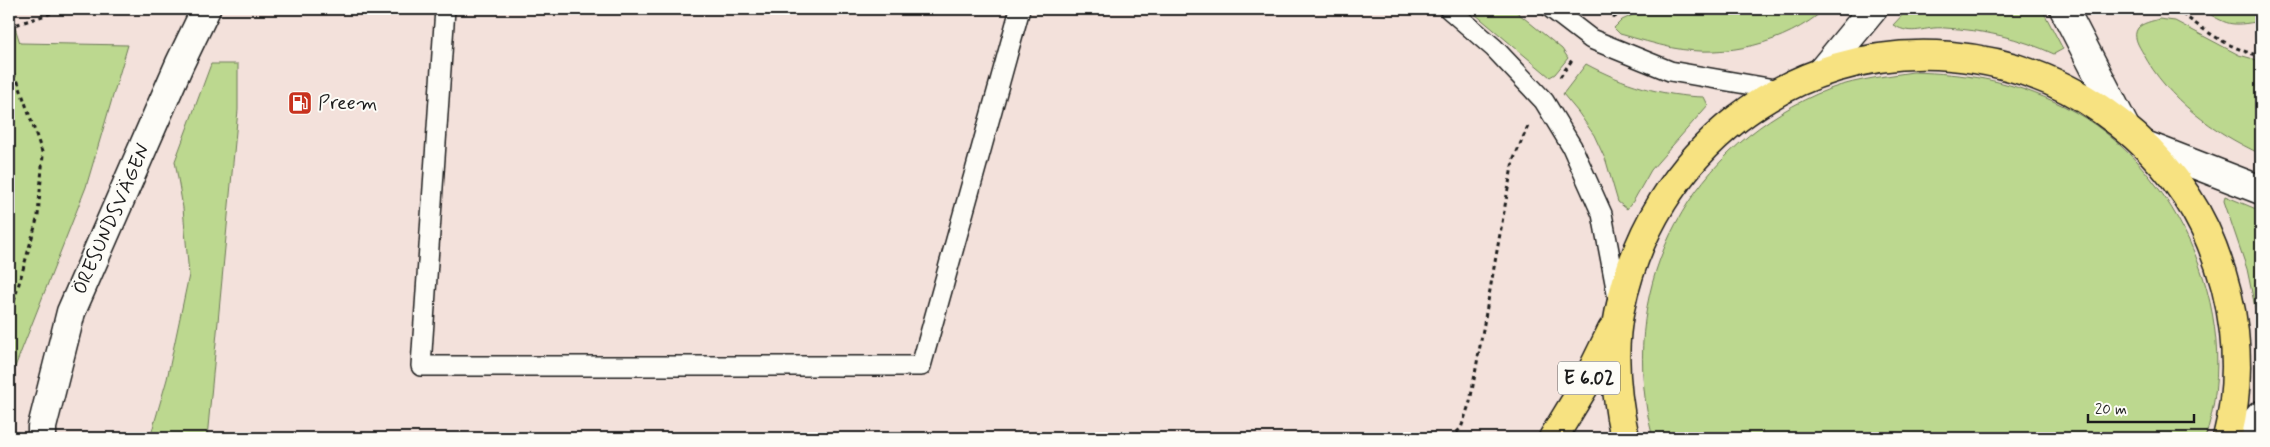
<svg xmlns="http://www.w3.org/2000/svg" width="2270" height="447" viewBox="0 0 2270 447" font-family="Mynerve,sans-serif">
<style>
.green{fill:#bcd88f;stroke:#6c7a56}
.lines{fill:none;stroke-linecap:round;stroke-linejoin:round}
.service-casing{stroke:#1c1c1c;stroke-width:22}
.tertiary-casing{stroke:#1c1c1c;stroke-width:31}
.secondary-casing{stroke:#1c1c1c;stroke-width:31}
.primary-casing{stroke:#1c1c1c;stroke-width:31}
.path{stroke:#1c1c1c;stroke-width:3;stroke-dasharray:4 4;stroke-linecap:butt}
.service{stroke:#fdfcf7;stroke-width:19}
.tertiary{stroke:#fdfcf7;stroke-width:28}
.secondary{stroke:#fdfcf7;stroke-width:28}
.primary{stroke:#f7e281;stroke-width:28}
.labels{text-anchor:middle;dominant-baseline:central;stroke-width:4;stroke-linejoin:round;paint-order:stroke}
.shield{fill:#fdfcf7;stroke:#605f5e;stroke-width:1}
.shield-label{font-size:19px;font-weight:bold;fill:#1c1c1c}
.poi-label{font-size:20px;fill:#1c1c1c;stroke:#fdfcf7;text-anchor:start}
.street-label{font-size:20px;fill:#1c1c1c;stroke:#fdfcf7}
</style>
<rect width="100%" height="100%" fill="#f3e1db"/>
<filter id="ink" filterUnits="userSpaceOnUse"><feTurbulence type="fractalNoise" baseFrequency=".02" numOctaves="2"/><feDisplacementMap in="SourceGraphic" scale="10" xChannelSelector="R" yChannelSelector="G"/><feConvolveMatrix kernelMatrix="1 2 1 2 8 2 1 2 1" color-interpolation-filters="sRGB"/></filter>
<g filter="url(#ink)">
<path class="green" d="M9 9 20 43 128 45 86 187 9 382Z
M1469 9H1513L1562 49 1568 58 1555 74 1550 77Z
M1646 9H1825C1785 44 1725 58 1673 48 1655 44 1638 39 1620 34L1614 28 1622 20Z
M1908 9H2042L2063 49 2054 54C2020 38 1983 30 1945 28 1923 26 1914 37 1893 25Z
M2201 9H2261V21C2229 27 2228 25 2201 9Z
M2159 19 2175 21 2239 55 2261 61V154C2215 133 2167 99 2143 53 2139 46 2132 36 2138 28 2142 23 2153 21 2159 19Z
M211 64H238V110L207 438H150L167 379 189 275 183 208 175 161Z
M1586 64C1623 84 1662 96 1704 97L1708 105 1651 170 1634 200 1627 209 1618 202 1606 161 1594 135 1578 112 1563 94Z
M1913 72C1967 74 2003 79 2053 101 2173 153 2247 313 2205 438H1653C1615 295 1682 154 1817 94 1848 80 1881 77 1913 72Z
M2225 196 2261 211V382L2260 384V331L2247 269 2224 201Z"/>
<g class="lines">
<defs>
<path id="service" d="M445 9 421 366H921L1020 9
M1449 9 1494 48 1544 101 1572 147 1602 214 1619 304
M1552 9 1591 39 1670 71 1780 90"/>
<path id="tertiary" d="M42 438V427L71 312 180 63 206 9"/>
<path id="secondary" d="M2064 9 2124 125
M1821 72 1873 9
M2145 145 2261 190
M2241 438 2261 415"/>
<path id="primary" d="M1553 438 1584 387 1612 330
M1625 438C1616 397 1611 352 1620 309 1652 153 1790 42 1951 56 2006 61 2058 79 2103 111 2146 141 2182 181 2205 229 2235 295 2245 368 2227 438"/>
</defs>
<use href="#service" class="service-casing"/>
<use href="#tertiary" class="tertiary-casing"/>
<use href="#secondary" class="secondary-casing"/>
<use href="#primary" class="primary-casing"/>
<path class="path" d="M2176 9C2202 29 2229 49 2261 56
M1613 18 1628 9
M9 27 55 12 58 9
M9 67 18 82 43 155 38 216 9 319
M1560 77 1572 60
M1451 438 1461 428 1470 402 1513 161 1528 126"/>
<use href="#service" class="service"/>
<use href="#tertiary" class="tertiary"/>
<use href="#secondary" class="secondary"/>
<use href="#primary" class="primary"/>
</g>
</g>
<defs>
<symbol id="fuel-square" viewBox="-11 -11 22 22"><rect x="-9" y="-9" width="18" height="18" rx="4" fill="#c8321e" stroke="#fdfcf7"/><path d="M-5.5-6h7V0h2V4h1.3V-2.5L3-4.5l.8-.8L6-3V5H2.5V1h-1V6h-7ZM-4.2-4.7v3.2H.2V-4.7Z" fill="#fff"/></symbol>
</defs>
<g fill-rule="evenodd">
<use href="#fuel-square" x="286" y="89" width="28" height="28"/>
</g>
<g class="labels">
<rect class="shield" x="1558" y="361.5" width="62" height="33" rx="4"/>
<g class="shield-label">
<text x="1589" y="378">E 6.02</text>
</g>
<g class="poi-label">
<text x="318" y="103">Preem</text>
</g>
<g class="street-label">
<text transform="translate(112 219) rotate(-66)">ÖRESUNDSVÄGEN</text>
</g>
</g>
<rect width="2270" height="447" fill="none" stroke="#fdfcf7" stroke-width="30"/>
<rect x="15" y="15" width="2240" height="417" fill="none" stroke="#1c1c1c" stroke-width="2" filter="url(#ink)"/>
<path d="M2088 414v8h106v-8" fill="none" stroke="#1c1c1c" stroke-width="2.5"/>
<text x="2095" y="414" font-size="15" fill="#1c1c1c" stroke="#fdfcf7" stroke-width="4" paint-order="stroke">20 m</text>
</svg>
